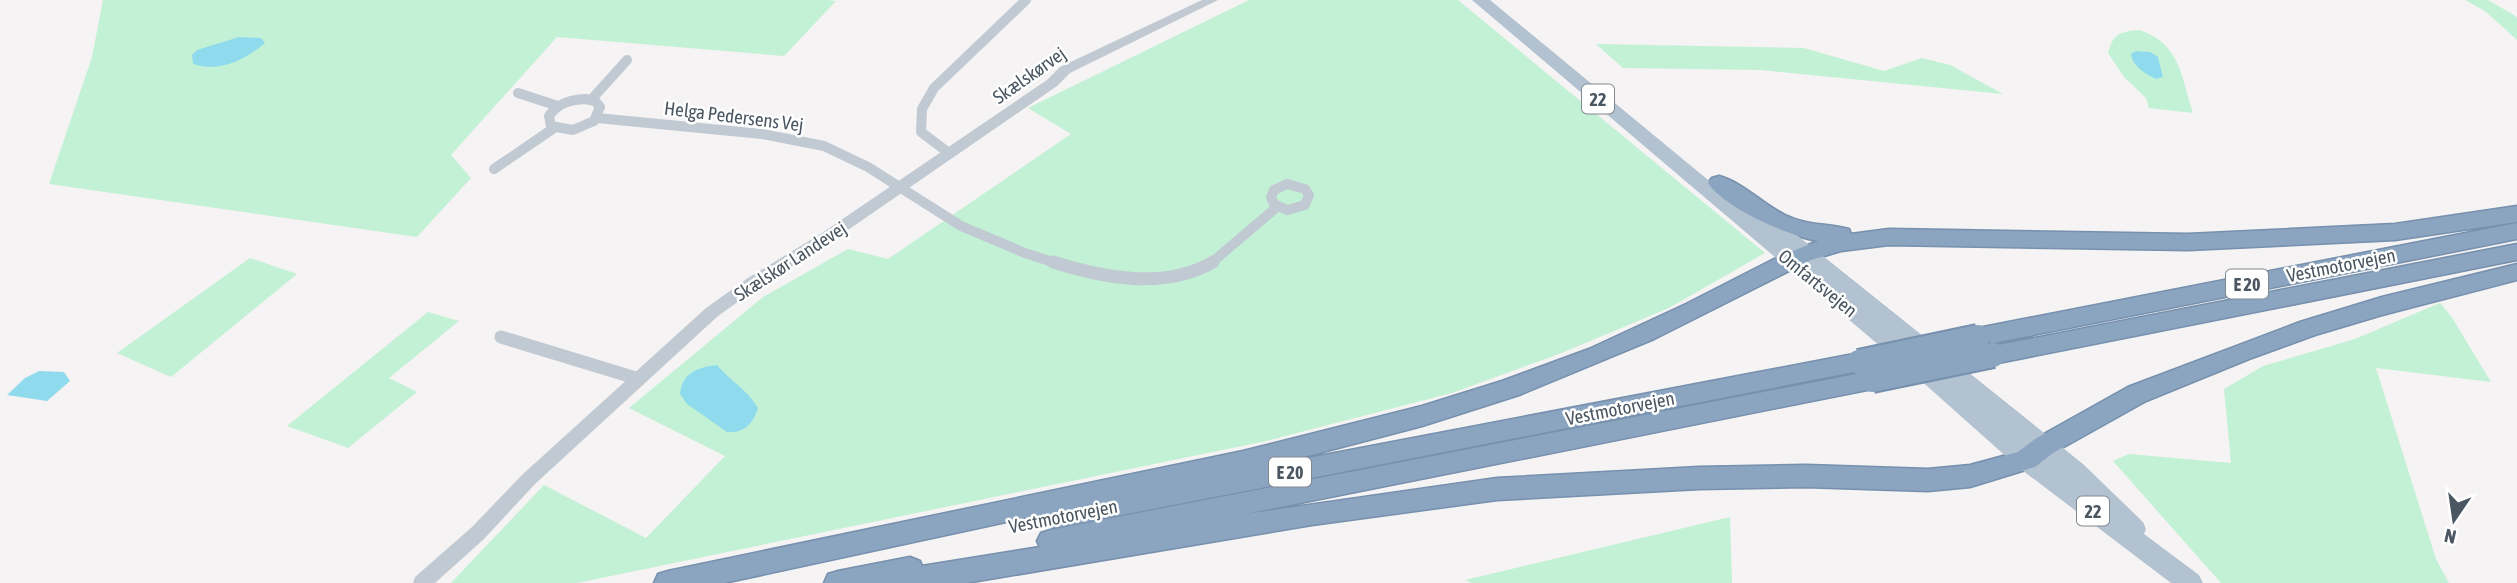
<svg xmlns="http://www.w3.org/2000/svg" width="2517" height="583" viewBox="0 0 2517 583" font-family="'Asap Condensed',sans-serif">
<style>
.green{fill:#c3f1d5}
.water{fill:#90daee}
.lines{fill:none;stroke-linecap:round;stroke-linejoin:round}
.motorway-casing{stroke:#7690ad;stroke-width:3}
.minor-far1{stroke:#c1cad2;stroke-width:10}
.minor{stroke:#c1cad2;stroke-width:13}
.tertiary{fill:#c1cad2;fill-rule:evenodd}
.primary{fill:#b3c2d1;fill-rule:evenodd}
.motorway{fill:#8ba5c1;fill-rule:evenodd}
.motorway-bridge-casing{stroke:#7690ad;stroke-width:28;stroke-linecap:butt}
.motorway-bridge{stroke:#8ba5c1;stroke-width:24}
.labels{text-anchor:middle;dominant-baseline:central;stroke-width:5;stroke-linejoin:round;paint-order:stroke}
.shield{fill:#fff;stroke:#808990;stroke-width:2}
.shield-label{font-size:18px;font-weight:bold;fill:#4a5661}
.street-label{font-size:19px;fill:#4a5661;stroke:#fff}
</style>
<rect width="100%" height="100%" fill="#f5f3f3"/>
<path class="green" d="M103 0H827L836 1 784 56 557 37 451 155 471 178 417 237 49 184 92 57Z
M1249 0H1458L1765 253 1669 308 1559 354 1452 393 1266 441 577 583H451L544 485 646 538 725 456 629 408 763 297 848 249 888 259 1071 134 1028 108Z
M2465 0H2488L2514 15 2517 18V40L2485 11Z
M2139 30C2180 43 2181 76 2193 113L2149 108 2146 98 2124 77 2108 53C2113 34 2119 32 2139 30Z
M1596 44 1804 48 1884 71 1922 58 1950 65 2003 94 1761 70 1623 68Z
M250 258 297 274 171 377 117 353Z
M2440 303 2451 316 2491 382 2376 368 2436 559 2449 583H2221L2113 461 2129 454 2231 463 2224 389 2263 366 2355 339Z
M428 312 459 321 389 378 417 392 348 448 287 426Z
M1730 517 1732 583H1472L1465 580Z"/>
<path class="water" d="M239 37 261 38 265 43C245 60 220 73 193 64L192 55 197 50Z
M2136 51 2150 52 2158 57 2163 77 2156 79C2146 74 2132 66 2131 54Z
M717 365C730 381 748 390 758 408 753 424 745 433 727 432L687 404 680 394C682 373 698 367 717 365Z
M39 371 64 372 70 381 47 401 7 395 25 378Z"/>
<g class="lines">
<defs>
<path id="motorway" d="M1719 176C1742 182 1763 204 1785 215 1808 226 1826 223 1849 229L1851 234 1889 229 2188 234 2395 224 2517 206V222L2395 240 2188 250 1889 245 1841 251 1811 260 1654 339 1519 395 1422 426 1277 464 1859 353 1867 355 1871 362 1867 369 1859 371 1055 528 1046 525 1043 514 724 583H654L658 574 668 571 1243 451 1422 406 1502 381 1589 349 1686 304 1778 257 1818 241C1789 236 1724 208 1708 183L1712 178Z
M2517 223V239L1978 346 1970 343 1966 337 1970 331 1978 328Z
M2517 244V260L1993 364 1985 361 1981 355 1985 349 1993 346Z
M2517 264V280L2382 315 2315 335 2249 359 2146 401 2053 453 2035 467 1970 487 1928 491 1806 487 1699 489 1497 500 1312 525 966 583H824L828 574 838 571 910 557 920 561 922 566 1040 547 1037 541 1041 533 1050 530 1872 371 1881 373 1884 380 1881 387 1872 389 1245 514 1497 478 1699 467 1806 465 1928 469 1970 465 2018 452 2035 439 2128 387 2300 322 2382 297Z"/>
</defs>
<use href="#motorway" class="motorway-casing"/>
<path class="minor-far1" d="M518 93 558 106
M585 99 595 101 600 107 594 121 573 130 551 126 549 116C558 103 570 100 585 99Z
M591 100 627 60
M597 118 762 134 824 146 868 167 961 226 1025 253 1059 264
M949 153 921 132 922 109 934 88 1026 0
M494 169 554 128
M1287 184 1305 189 1309 195 1305 205 1287 210 1274 204 1271 197 1274 190Z
M1210 264 1277 207"/>
<path class="minor" d="M1053 262C1104 278 1165 290 1213 262
M501 337 639 379"/>
<path class="tertiary" d="M1202 0H1218L1070 73 1057 86 832 241 760 286 718 316 535 484 484 539 435 583H413L415 577 472 527 523 474 706 308 748 278 822 233 1047 80 1060 67Z"/>
<path class="primary" d="M1472 0H1490L1742 208 1751 202 1758 204 2083 464 2143 522 2146 529 2144 534 2199 575 2203 583H2171L2018 467 1927 386Z"/>
<use href="#motorway" class="motorway"/>
<defs>
<path id="motorway-bridge" d="M1859 362 1978 337
M1872 380 1993 355"/>
</defs>
<use href="#motorway-bridge" class="motorway-bridge-casing"/>
<use href="#motorway-bridge" class="motorway-bridge"/>
</g>
<g class="labels">
<g class="shield">
<rect x="1582" y="84.5" width="32" height="29" rx="5"/>
<rect x="2226" y="269.5" width="42" height="29" rx="5"/>
<rect x="1269" y="457.5" width="42" height="29" rx="5"/>
<rect x="2077" y="496.5" width="32" height="29" rx="5"/>
</g>
<g class="shield-label">
<text x="1598" y="99">22</text>
<text x="2247" y="284">E 20</text>
<text x="1290" y="472">E 20</text>
<text x="2093" y="511">22</text>
</g>
<g class="street-label">
<text transform="translate(1029 75) rotate(-35)">Skælskørvej</text>
<text transform="translate(734 116) rotate(7)">Helga Pedersens Vej</text>
<text transform="translate(790 261) rotate(-33)">Skælskør Landevej</text>
<text transform="translate(2341 265) rotate(-11)">Vestmotorvejen</text>
<text transform="translate(1818 283) rotate(39)">Omfartsvejen</text>
<text transform="translate(1620 408) rotate(-11)">Vestmotorvejen</text>
<text transform="translate(1063 516) rotate(-11)">Vestmotorvejen</text>
</g>
</g>
<g transform="translate(2454 520) rotate(193)" stroke="#ffffff" stroke-width="5" paint-order="stroke">
<path d="M0-5L12 26L0 18L-12 26Z" fill="#4a5661"/>
<text y="-10" font-size="19" font-weight="bold" text-anchor="middle" fill="#4a5661">N</text>
</g>
</svg>
